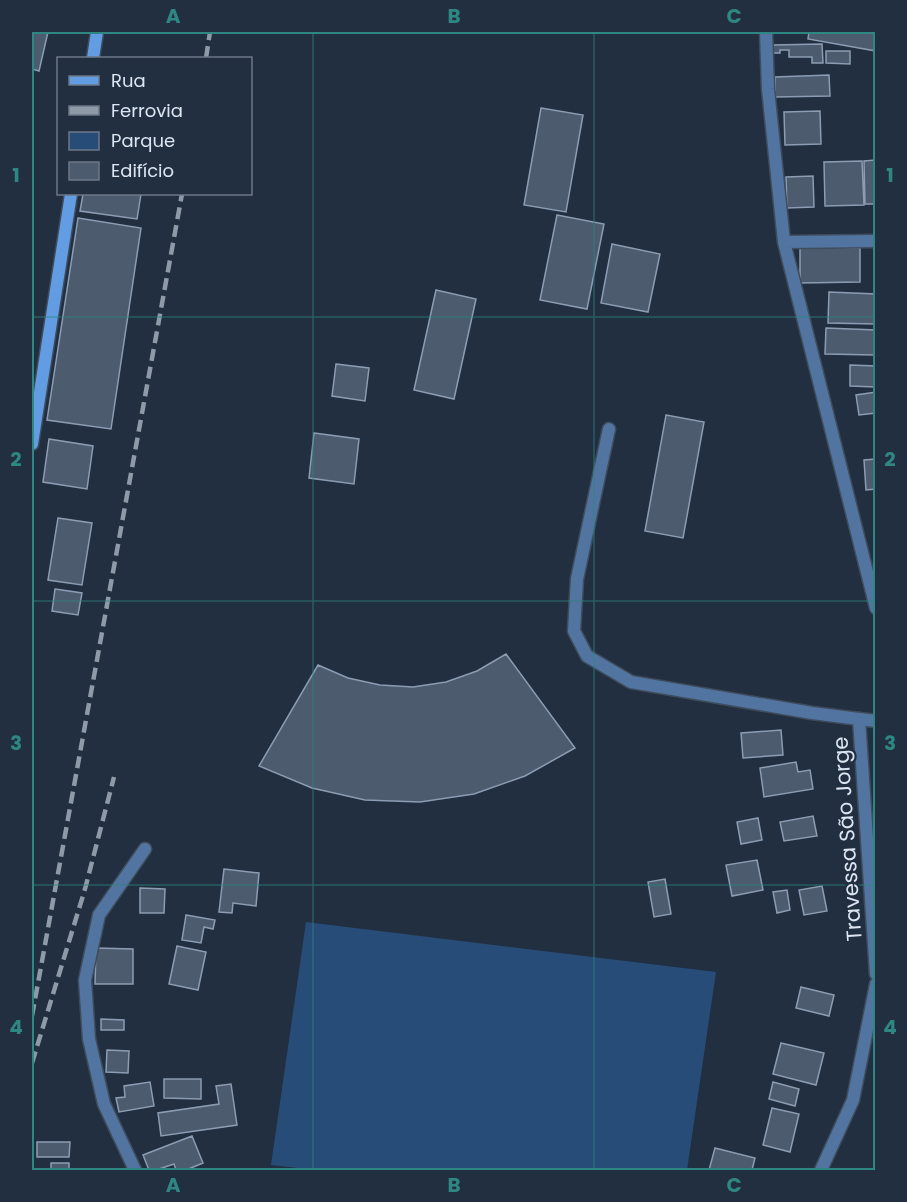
<svg xmlns="http://www.w3.org/2000/svg" width="907" height="1202" viewBox="0 0 907 1202" font-family="Poppins,sans-serif">
<style>
.green{fill:#284c78}
.building{fill:#4c5b6e;stroke:#8c9db3;stroke-width:1.5}
.lines{fill:none;stroke-linecap:round;stroke-linejoin:round}
.lane-casing{stroke:#3f4c5c;stroke-width:15}
.street-casing{stroke:#3f4c5c;stroke-width:15}
.secondary-casing{stroke:#3f4c5c;stroke-width:15}
.lane{stroke:#5175a0;stroke-width:12}
.street{stroke:#5175a0;stroke-width:12}
.secondary{stroke:#629ce2;stroke-width:12}
.rail{stroke:#8f9aa8;stroke-width:4.5;stroke-dasharray:12 6;stroke-linecap:butt}
.grid{fill:none;stroke:#2e8782;stroke-width:1.5;stroke-opacity:0.55}
.labels{text-anchor:middle;dominant-baseline:central;stroke-width:4.5;stroke-linejoin:round;paint-order:stroke}
.street-label{font-size:21px;fill:#dce5f1;stroke:#212f40}
.neatline{fill:none;stroke:#2e8782;stroke-width:2}
.grid-label{font-size:20px;text-anchor:middle;font-weight:bold;fill:#2e8782}
</style>
<rect width="100%" height="100%" fill="#212f40"/>
<path class="green" d="M306 922 716 972 687 1170H316L271 1165Z"/>
<path class="building" d="M32 32H48L39 71 32 69Z
M809 32H876V51L808 39Z
M822 44 823 63H812V57H789V50H780V53H773V45Z
M826 51H850V64L826 63Z
M829 75 830 96 775 97V77Z
M541 108 583 115 566 212 524 205Z
M820 111 821 144 785 145 784 112Z
M876 160V204H865L864 161Z
M862 161 864 205 825 206 824 162Z
M813 176 814 207 787 208 786 177Z
M83 194H141L137 219 80 211Z
M557 215 604 224 587 309 540 300Z
M78 218 141 228 111 429 47 420Z
M612 244 660 254 648 312 601 303Z
M800 248H860V282L800 283Z
M436 290 476 299 454 399 414 390Z
M829 292 876 294V324L828 323Z
M826 328 876 330 875 355 825 354Z
M336 364 369 368 365 401 332 396Z
M850 365 876 366V387L850 386Z
M876 392V413L859 415 856 395Z
M666 415 704 422 683 538 645 531Z
M314 433 359 439 354 484 309 478Z
M49 439 93 446 87 489 43 482Z
M876 459V489L866 490 864 460Z
M58 518 92 523 82 585 48 580Z
M55 589 82 593 78 615 52 611Z
M506 654 575 748 525 776 474 794 420 802 365 800 312 788 259 766 318 665 348 678 380 685 413 687 446 682 477 671Z
M781 730 783 755 743 758 741 733Z
M796 762 798 772 810 770 813 789 764 797 760 768Z
M813 816 817 836 784 841 780 822Z
M758 818 762 840 741 844 737 822Z
M757 860 763 890 732 896 726 865Z
M224 869 259 873 256 906 233 903 232 913 219 912Z
M665 879 671 914 654 917 648 882Z
M822 886 827 911 804 915 799 890Z
M140 888 165 889 164 913H140Z
M787 890 790 910 777 913 773 892Z
M186 915 215 920 213 929 204 927 201 943 182 940Z
M177 946 206 952 198 990 169 984Z
M96 948 133 949V984H95Z
M801 987 834 995 829 1016 796 1008Z
M101 1019 124 1020V1030H101Z
M781 1043 824 1053 816 1085 773 1074Z
M107 1050 129 1051 128 1073 106 1072Z
M164 1079H201V1099L164 1098Z
M150 1082 154 1106 119 1112 116 1098 125 1097 124 1086Z
M773 1082 799 1089 795 1106 769 1099Z
M231 1084 237 1125 161 1136 158 1113 219 1104 216 1086Z
M772 1108 799 1114 790 1152 763 1145Z
M192 1136 203 1163 186 1170H176L174 1164 156 1170H149L143 1155Z
M37 1142H70L69 1157H37Z
M715 1148 755 1158 752 1170H709Z
M51 1163H69V1170H51Z"/>
<g class="lines">
<defs>
<path id="lane" d="M609 429 577 579 574 631 587 656 631 682 812 713 859 719"/>
<path id="street" d="M766 32 768 89 784 242 876 608
M784 242 876 241
M876 721 859 719 876 974
M135 1170 104 1104 89 1039 85 980 99 915 145 849
M821 1170 853 1100 876 984"/>
<path id="secondary" d="M93 58 97 32
M32 444 71 194"/>
</defs>
<use href="#lane" class="lane-casing"/>
<use href="#street" class="street-casing"/>
<use href="#secondary" class="secondary-casing"/>
<use href="#lane" class="lane"/>
<use href="#street" class="street"/>
<use href="#secondary" class="secondary"/>
<path class="rail" d="M206 58 210 32
M32 1016 182 194
M32 1063 85 889 114 777"/>
</g>
<path class="grid" d="M313 32V1170M594 32V1170M32 317H876M32 601H876M32 885H876"/>
<g class="labels">
<g class="street-label">
<text transform="translate(847 839) rotate(-94)">Travessa São Jorge</text>
</g>
</g>
<rect width="907" height="1202" fill="none" stroke="#212f40" stroke-width="66"/>
<rect x="57" y="57" width="195" height="138" fill="#212f40" stroke="#6c7887" stroke-width="1.5"/>
<rect x="69" y="76" width="30" height="9" fill="#629ce2" stroke="#6c7887" stroke-width="1.5"/>
<text x="111" y="87" font-size="18" fill="#dce5f1">Rua</text>
<rect x="69" y="106" width="30" height="9" fill="#8f9aa8" stroke="#6c7887" stroke-width="1.5"/>
<text x="111" y="117" font-size="18" fill="#dce5f1">Ferrovia</text>
<rect x="69" y="132" width="30" height="18" fill="#284c78" stroke="#6c7887" stroke-width="1.5"/>
<text x="111" y="147" font-size="18" fill="#dce5f1">Parque</text>
<rect x="69" y="162" width="30" height="18" fill="#4c5b6e" stroke="#6c7887" stroke-width="1.5"/>
<text x="111" y="177" font-size="18" fill="#dce5f1">Edifício</text>
<rect x="33" y="33" width="841" height="1136" class="neatline"/>
<g class="grid-label">
<text x="173" y="23">A</text>
<text x="454" y="23">B</text>
<text x="734" y="23">C</text>
<text x="16" y="182">1</text>
<text x="890" y="182">1</text>
<text x="16" y="466">2</text>
<text x="890" y="466">2</text>
<text x="16" y="750">3</text>
<text x="890" y="750">3</text>
<text x="16" y="1034">4</text>
<text x="890" y="1034">4</text>
<text x="173" y="1192">A</text>
<text x="454" y="1192">B</text>
<text x="734" y="1192">C</text>
</g>
</svg>
